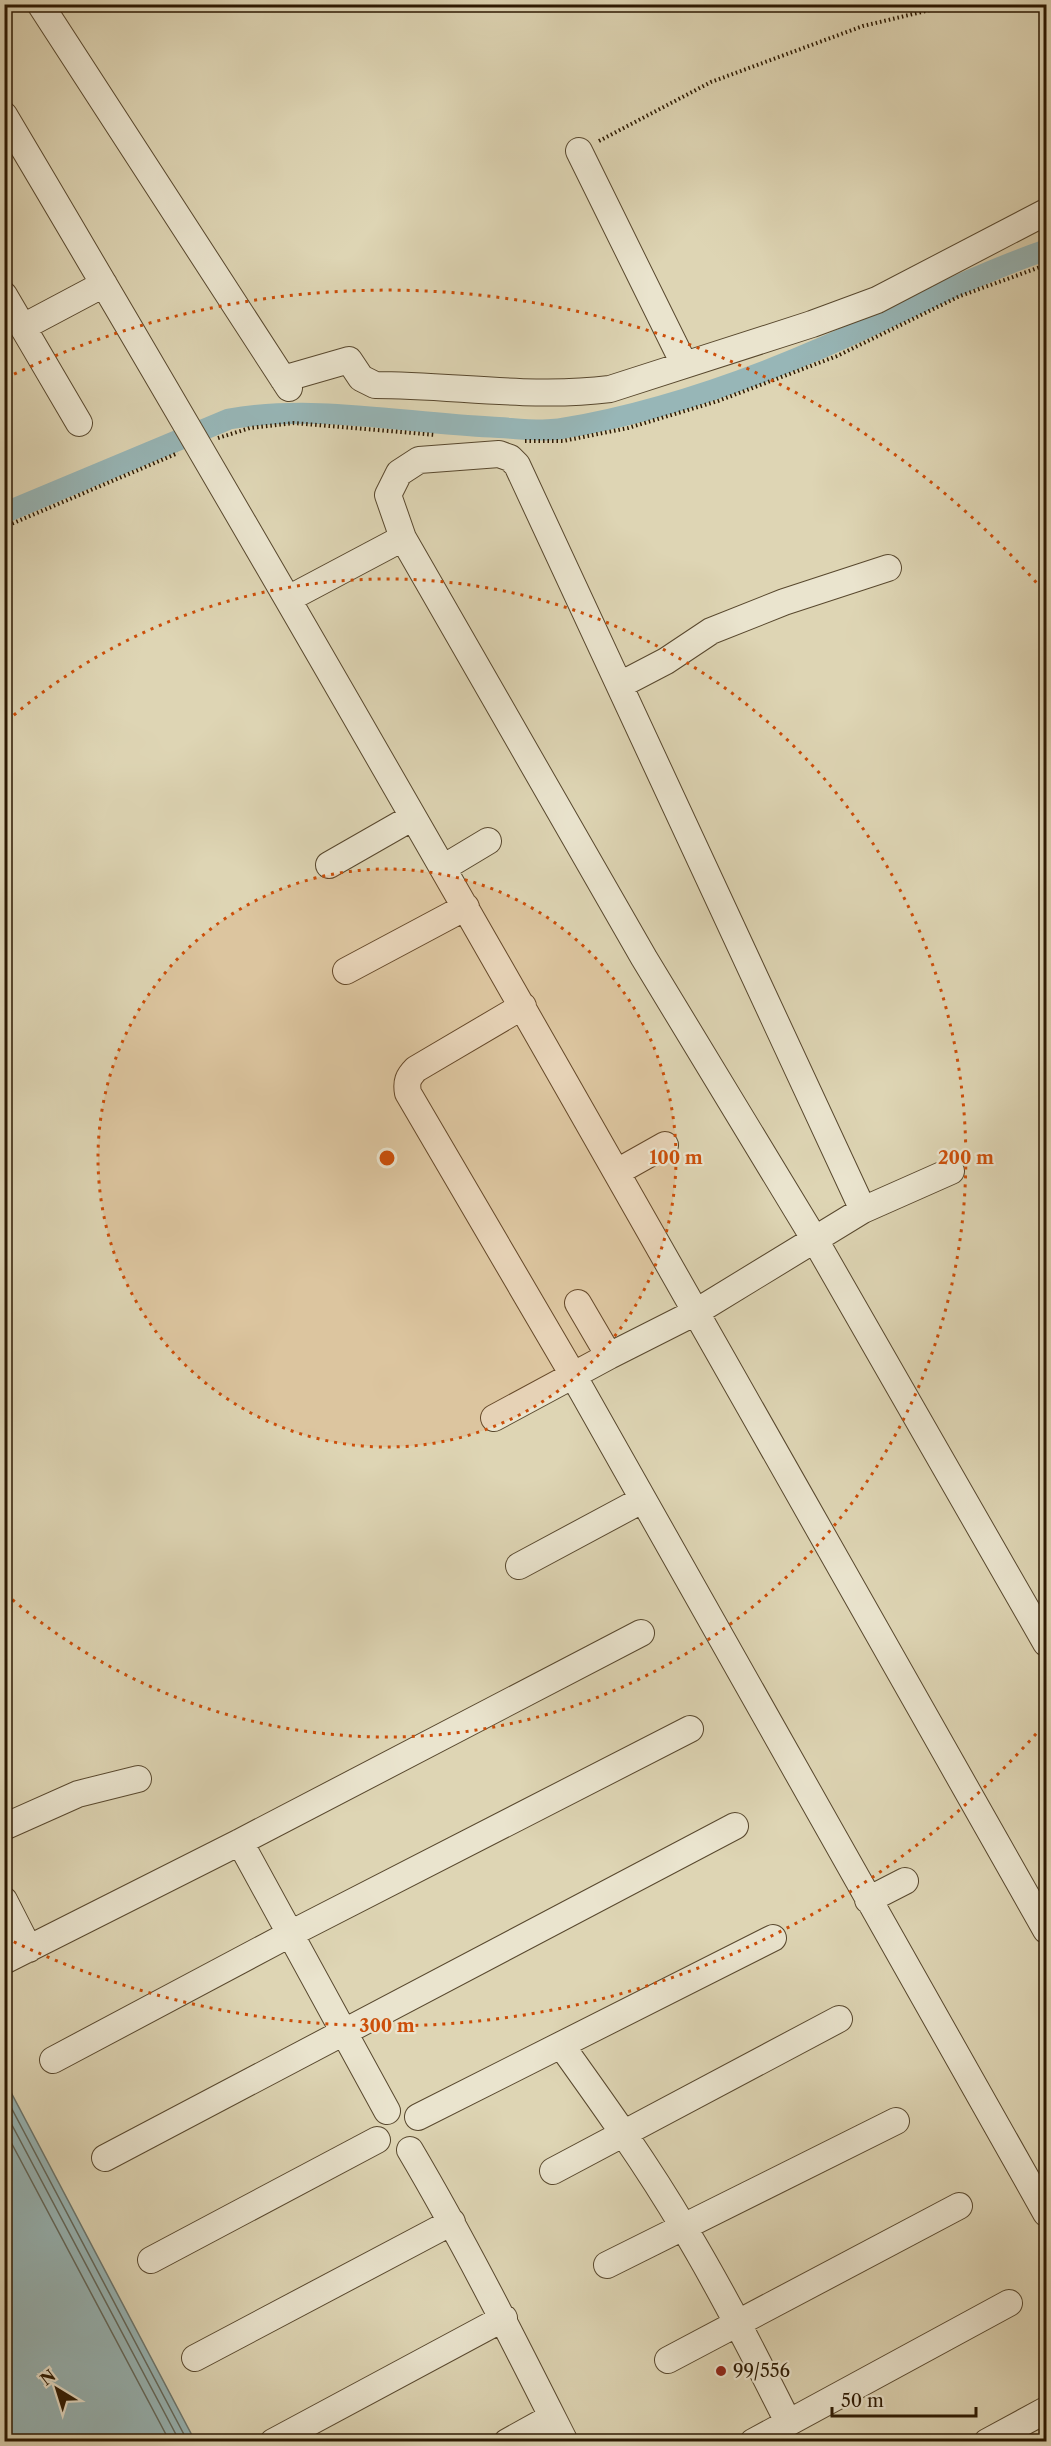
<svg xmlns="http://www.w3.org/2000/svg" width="1051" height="2446" viewBox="0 0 1051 2446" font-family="'Libre Caslon Text',serif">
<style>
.water{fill:#97b6b7;stroke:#6c776f;stroke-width:1.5}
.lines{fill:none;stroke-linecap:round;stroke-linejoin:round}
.shore{stroke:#62685c;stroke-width:1.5}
.canal{stroke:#97b6b7;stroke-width:21}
.minor-casing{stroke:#58482e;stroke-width:28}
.path{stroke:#2c1902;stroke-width:4;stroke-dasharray:1.5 3;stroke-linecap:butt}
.minor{stroke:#eae4ce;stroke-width:26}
.ring{fill:none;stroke:#cc4f0a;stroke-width:3;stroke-dasharray:3 6}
.poi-dot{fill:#8f2418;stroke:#eae4ce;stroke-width:2}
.labels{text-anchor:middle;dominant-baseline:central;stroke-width:4.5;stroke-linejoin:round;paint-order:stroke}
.poi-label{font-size:18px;fill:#2c1902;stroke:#eae4ce;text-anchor:start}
.centre{fill:#cc4f0a;stroke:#eae4ce;stroke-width:3}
.ring-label{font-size:18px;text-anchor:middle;font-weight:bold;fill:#cc4f0a;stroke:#eae4ce;stroke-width:4.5;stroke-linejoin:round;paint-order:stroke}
</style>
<rect width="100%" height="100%" fill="#ded5b4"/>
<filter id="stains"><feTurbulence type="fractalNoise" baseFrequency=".00333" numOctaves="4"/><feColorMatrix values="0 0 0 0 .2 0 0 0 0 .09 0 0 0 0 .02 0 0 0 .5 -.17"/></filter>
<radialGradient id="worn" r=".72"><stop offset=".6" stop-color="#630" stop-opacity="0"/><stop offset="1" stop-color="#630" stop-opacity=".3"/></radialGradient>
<path class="water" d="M4 2081H5L195 2441H5Z"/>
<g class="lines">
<path class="shore" d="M4 2094 188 2442
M4 2110 180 2442
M4 2129 170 2442"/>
<path class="canal" d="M4 513 229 419C316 404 404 423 491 427 513 428 538 432 559 429 651 414 741 383 826 346 900 314 970 276 1046 250"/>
<defs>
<path id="minor" d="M40 4 289 388
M4 115C360 715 702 1323 1046 1930
M579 151 684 364
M4 295 79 423
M23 327 104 284
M283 379 349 360 361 378 375 385C453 385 532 399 610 389L812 324 877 300 1046 212
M288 599 403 538
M620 685 666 661 711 631 784 602 888 568
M329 865 413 817
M443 868 488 841
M346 971 466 907
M523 1006 416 1069C408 1077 406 1082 408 1093L573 1375 1046 2213
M617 1172 665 1145
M863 1210 517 465 510 458 499 454 419 460 399 473 388 495 403 538 644 958 815 1240 1046 1643
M578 1303 609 1356
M494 1418 609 1356 696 1312 863 1210 951 1171
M519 1566 642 1500
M4 1827 78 1794 138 1779
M240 1842 387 2111
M4 1900 29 1949
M868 1900 905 1881
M4 1961 240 1842 641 1633
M561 2045C604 2105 647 2165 684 2228 722 2291 755 2356 788 2422
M53 2060 290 1934 690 1729
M418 2117 773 1938
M410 2150C466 2245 515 2343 565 2442
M105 2158 735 1826
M553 2171 839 2019
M151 2260 377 2140
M607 2265 896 2121
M195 2358 452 2222
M668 2360 959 2206
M273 2442 504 2318
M507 2442 552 2417
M753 2442 1009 2303
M987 2442 1046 2410"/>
</defs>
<use href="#minor" class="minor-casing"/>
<path class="path" d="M599 141 711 82 863 26 955 4
M218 438 250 428 294 423 436 435
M525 441H563L628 428 718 401 837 356 960 296 1046 265
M4 527 178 453"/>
<use href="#minor" class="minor"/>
</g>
<circle cx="387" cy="1158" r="289" fill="#cc4f0a" fill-opacity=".12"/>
<g class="ring">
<circle cx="387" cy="1158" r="289"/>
<path d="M7 721A579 579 0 1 1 7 1595"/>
<path d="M1042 1727A868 868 0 0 1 6 1938M6 378A868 868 0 0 1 1042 589"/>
</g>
<circle class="poi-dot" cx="721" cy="2371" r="6"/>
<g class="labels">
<g class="poi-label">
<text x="733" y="2371">99/556</text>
</g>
</g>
<circle cx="387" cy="1158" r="9" class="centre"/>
<g class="ring-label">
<text x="676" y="1164">100 m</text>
<text x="966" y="1164">200 m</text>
<text x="387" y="2032">300 m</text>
</g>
<rect width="1051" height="2446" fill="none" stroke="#ded5b4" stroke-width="24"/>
<rect x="6" y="6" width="1039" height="2434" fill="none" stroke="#2c1902" stroke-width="3"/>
<rect x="12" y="12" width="1027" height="2422" fill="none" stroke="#2c1902" stroke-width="1.5"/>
<g transform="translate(57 2389) rotate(322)" stroke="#eae4ce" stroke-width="4.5" paint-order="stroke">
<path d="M0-4.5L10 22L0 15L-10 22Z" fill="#2c1902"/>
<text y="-9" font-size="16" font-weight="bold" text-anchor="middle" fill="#2c1902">N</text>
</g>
<path d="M832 2407v9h144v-9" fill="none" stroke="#2c1902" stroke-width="3"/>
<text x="841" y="2407" font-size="18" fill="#2c1902" stroke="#eae4ce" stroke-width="4.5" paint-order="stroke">50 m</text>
<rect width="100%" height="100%" filter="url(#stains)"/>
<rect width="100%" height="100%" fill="url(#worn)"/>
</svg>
